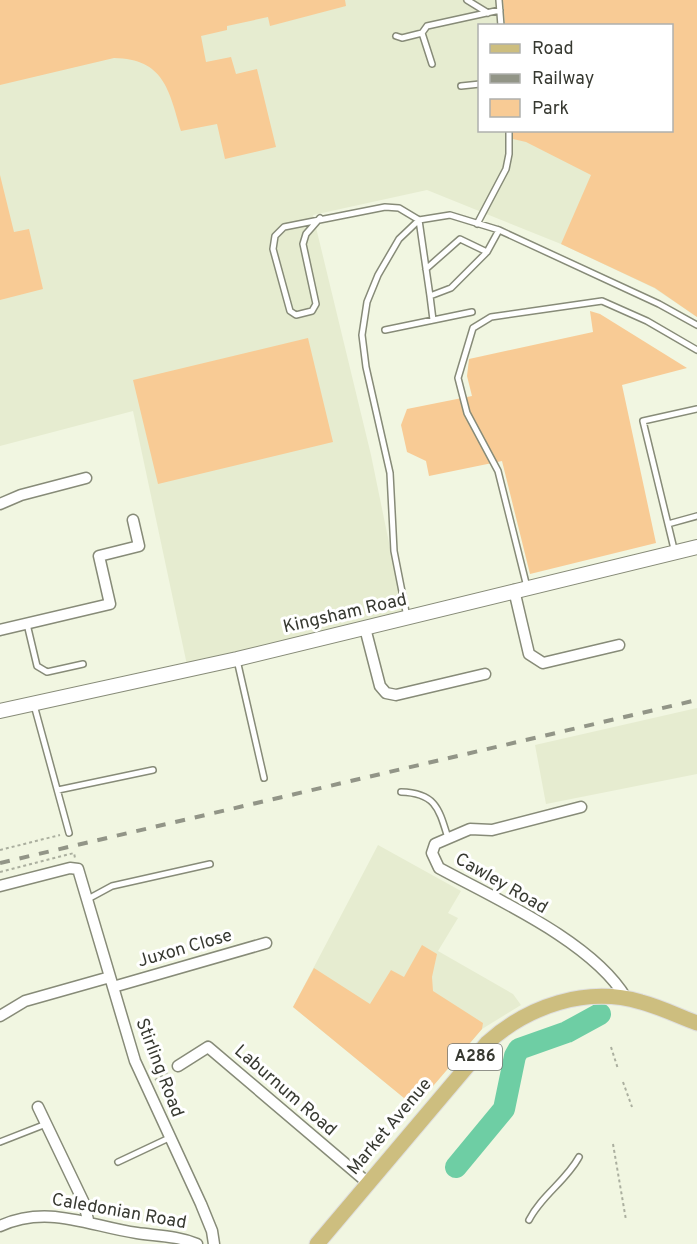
<svg xmlns="http://www.w3.org/2000/svg" width="697" height="1244" viewBox="0 0 697 1244" font-family="Overpass,sans-serif">
<style>
.built{fill:#e6ecd0;fill-rule:evenodd}
.green{fill:#f8cb95}
.lines{fill:none;stroke-linecap:round;stroke-linejoin:round}
.river{stroke:#6ecea4;stroke-width:22}
.lane-casing{stroke:#878b78;stroke-width:8}
.street-casing{stroke:#878b78;stroke-width:13}
.secondary-casing{stroke:#878b78;stroke-width:16}
.primary-casing{stroke:#dfdfde;stroke-width:17}
.path{stroke:#abaf9f;stroke-width:2;stroke-dasharray:3 3;stroke-linecap:butt}
.lane{stroke:#fff;stroke-width:5}
.street{stroke:#fff;stroke-width:10}
.secondary{stroke:#fff;stroke-width:14}
.primary{stroke:#cdbe7f;stroke-width:15}
.rail{stroke:#929587;stroke-width:4;stroke-dasharray:10 10;stroke-linecap:butt}
.labels{text-anchor:middle;dominant-baseline:central;stroke-width:6;stroke-linejoin:round;paint-order:stroke}
.shield{fill:#fff;stroke:#73746f;stroke-width:1.5}
.shield-label{font-size:16px;font-weight:bold;fill:#373931}
.street-label{font-size:18px;fill:#373931;stroke:#fff}
</style>
<rect width="100%" height="100%" fill="#f1f6e1"/>
<path class="built" d="M0 0H697V317L654 288 561 244 427 190 313 215 371 455 404 616 187 665 133 411 0 446ZM480 26H672V130H480Z
M697 708V774L546 804 535 745Z
M378 845 461 891 448 913 458 918 438 951 513 994 521 1005 482 1029 415 1107 293 1007Z"/>
<path class="green" d="M0 0H345L346 6 270 26 268 17 227 26V30L201 36 206 62 231 57 236 74 257 69 276 147 225 159 217 124 181 131C169 90 164 59 114 58L0 85Z
M503 0H697V317L655 288 561 244 591 175 526 142 513 139 512 131 672 130V26L505 25Z
M0 175 14 232 29 229 43 289 0 300Z
M590 311 600 314 687 368 622 385 656 543 530 574 502 461 429 476 426 461 407 452 401 425 407 409 472 396 467 376 469 359 593 332Z
M308 338 333 442 158 484 133 380Z
M422 945 437 954 432 977 433 991 483 1023 482 1029 415 1107 293 1007 314 968 370 1004 391 970 404 977Z"/>
<g class="lines">
<path class="river" d="M456 1167 504 1109 515 1056 519 1049 567 1032 600 1014"/>
<defs>
<path id="lane" d="M467 0 488 13
M499 0 501 26
M422 33 432 64
M396 36 402 38 422 33 427 26 500 10
M461 86 480 84
M320 218 306 234 303 244 316 304 312 311 296 315 290 311 273 249 275 236 284 227 294 225 385 207 399 208 419 220 430 296 451 288 487 252
M477 224 506 169 509 154V130
M426 269 460 239 487 252 499 230
M430 296 433 320
M385 330 472 312
M668 524 697 516
M675 553 643 421 697 409
M527 587 498 471 467 413 458 378 473 328 491 317 602 301 647 321 697 350
M407 617 394 551 390 473 366 367 362 335 367 302 378 275 399 239 419 220 450 215 499 230 659 304 697 325
M27 624 37 666 47 672 83 664
M237 660 264 778
M34 705 69 833
M58 790 153 770
M401 792C436 793 439 809 448 838
M88 899 112 886 210 864
M0 1142 46 1124
M118 1162 169 1138
M529 1220C541 1196 566 1181 579 1157"/>
<path id="street" d="M0 504 21 495 86 478
M514 590 529 654 543 663 619 645
M365 628 380 686 386 693 396 695 485 674
M0 630 110 604 99 556 139 546 133 520
M581 807 492 830 470 829 435 844 432 853 439 868C496 899 593 942 626 998
M0 886 70 868 78 869 135 1061 201 1204 212 1231 214 1244
M113 987 266 943
M0 1016 25 1001 110 977
M178 1066 208 1047 368 1183
M38 1107 84 1203 88 1220
M0 1226C48 1204 89 1226 137 1233 158 1236 178 1236 197 1244"/>
<path id="secondary" d="M0 711 237 659 697 547"/>
<path id="primary" d="M317 1244 487 1043C528 1006 586 986 641 1002 660 1007 678 1016 697 1023"/>
</defs>
<use href="#lane" class="lane-casing"/>
<use href="#street" class="street-casing"/>
<use href="#secondary" class="secondary-casing"/>
<use href="#primary" class="primary-casing"/>
<path class="path" d="M0 850 60 835
M0 872 74 853 75 858
M611 1047 618 1069
M155 1080 168 1072
M623 1082 632 1107
M613 1144 626 1220"/>
<use href="#lane" class="lane"/>
<use href="#street" class="street"/>
<use href="#secondary" class="secondary"/>
<use href="#primary" class="primary"/>
<path class="rail" d="M0 863 697 700"/>
</g>
<g class="labels">
<rect class="shield" x="448" y="1044" width="54" height="26" rx="4.5"/>
<g class="shield-label">
<text x="475" y="1057">A286</text>
</g>
<g class="street-label">
<text transform="translate(345 614) rotate(-13)">Kingsham Road</text>
<text transform="translate(501 884) rotate(30)">Cawley Road</text>
<text transform="translate(185 949) rotate(-16)">Juxon Close</text>
<text transform="translate(159 1068) rotate(69)">Stirling Road</text>
<text transform="translate(285 1091) rotate(41)">Laburnum Road</text>
<text transform="translate(390 1127) rotate(-50)">Market Avenue</text>
<text transform="translate(119 1212) rotate(10)">Caledonian Road</text>
</g>
</g>
<rect x="478" y="24" width="195" height="108" fill="#ffffff" stroke="#afb0ad" stroke-width="1.5"/>
<rect x="490" y="44" width="30" height="9" fill="#cdbe7f" stroke="#afb0ad" stroke-width="1.5"/>
<text x="532" y="54" font-size="18" fill="#373931">Road</text>
<rect x="490" y="74" width="30" height="9" fill="#929587" stroke="#afb0ad" stroke-width="1.5"/>
<text x="532" y="84" font-size="18" fill="#373931">Railway</text>
<rect x="490" y="99" width="30" height="18" fill="#f8cb95" stroke="#afb0ad" stroke-width="1.5"/>
<text x="532" y="114" font-size="18" fill="#373931">Park</text>
</svg>
